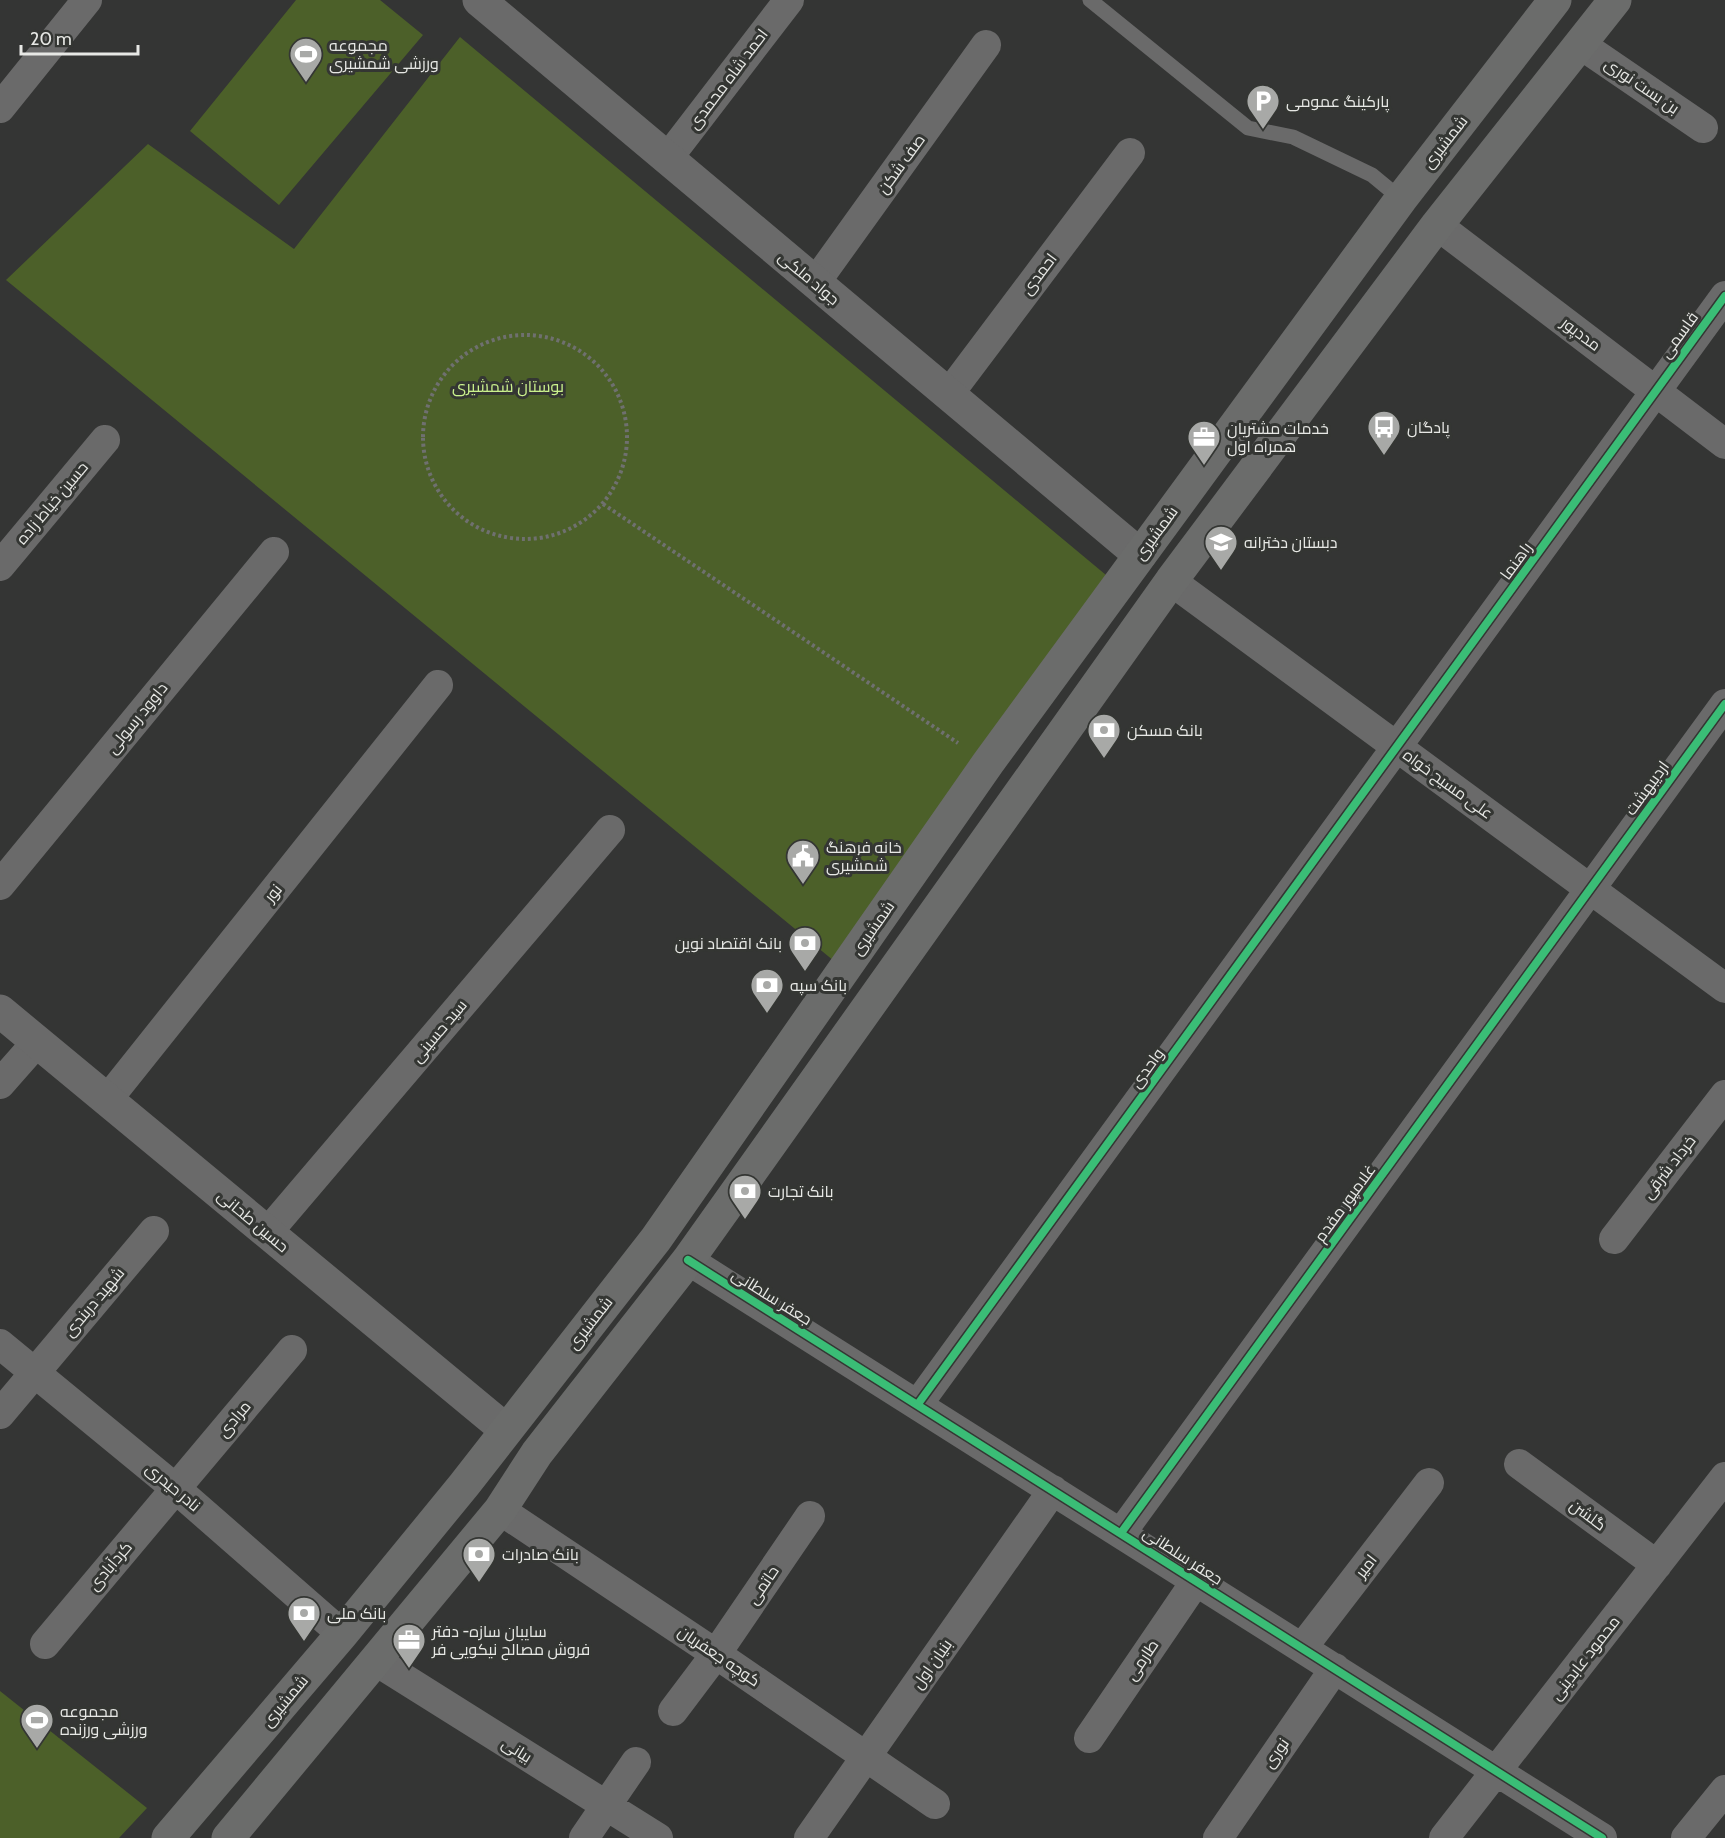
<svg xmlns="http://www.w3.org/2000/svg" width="1725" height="1838" viewBox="0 0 1725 1838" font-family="Cabin,Cairo,sans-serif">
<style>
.green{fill:#4c6029}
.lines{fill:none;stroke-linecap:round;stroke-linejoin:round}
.path{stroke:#6f706f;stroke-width:4;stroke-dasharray:3 3;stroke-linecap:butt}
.service{stroke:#6a6a6a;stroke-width:15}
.minor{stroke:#6a6a6a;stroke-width:30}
.tertiary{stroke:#6a6a6a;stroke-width:33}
.secondary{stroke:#6b6c6b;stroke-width:33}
.cycleway-casing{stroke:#343633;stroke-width:11}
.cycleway{stroke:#3abd76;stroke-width:8}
.labels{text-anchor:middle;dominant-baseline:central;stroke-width:6;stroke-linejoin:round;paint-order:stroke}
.poi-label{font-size:16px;fill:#e7e8e5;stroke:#343633;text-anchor:start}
.street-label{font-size:16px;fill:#e7e8e5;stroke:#343633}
.park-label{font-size:16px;fill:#cbf28d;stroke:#343633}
</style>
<rect width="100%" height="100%" fill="#343534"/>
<path class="green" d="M296 0H380L423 35 279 205 190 131Z
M460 37 1112 580 834 961 6 280 148 144 294 249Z
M0 1691 147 1808 119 1838H0Z"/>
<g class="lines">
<path class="path" d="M423 437a102 102 0 1 1 204 0a102 102 0 1 1-204 0Z
M603 504 958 743"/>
<path class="service" d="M1090 0 1248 128 1293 137 1372 175 1401 199"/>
<path class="minor" d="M1580 44 1703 128
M0 108 87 0
M667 159 789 0
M1437 225 1725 444
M815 283 986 45
M948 395 1130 153
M0 566 105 440
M1171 581 1725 988
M0 885 274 552
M0 1084 37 1042
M107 1100 438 685
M267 1233 610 830
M1614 1239 1725 1095
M688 1260 1602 1838
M0 1344 175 1488 342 1634
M918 1404 1725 296
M0 1414 154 1231
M1519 1464 1657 1565
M500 1510 716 1654 935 1804
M1121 1533 1725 704
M45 1644 292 1350
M1302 1648 1429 1483
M376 1661 658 1838
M673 1711 716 1654 810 1516
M1089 1738 1196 1581
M584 1838 636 1762
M809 1838 1053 1490
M1218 1838 1335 1668
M1444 1838 1725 1477
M1686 1838 1725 1790"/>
<path class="tertiary" d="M479 0 1140 555
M0 1011 506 1430"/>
<path class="secondary" d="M168 1838 342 1634 464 1485 656 1239 988 763 1401 199 1555 0
M228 1838 500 1510 537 1453 688 1260 1171 581 1437 225 1615 0"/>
<defs>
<path id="cycleway" d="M688 1260 1602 1838
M918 1404 1725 296
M1121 1533 1725 704"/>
</defs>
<use href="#cycleway" class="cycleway-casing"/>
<use href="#cycleway" class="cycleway"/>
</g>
<defs>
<symbol id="stadium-pin" viewBox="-11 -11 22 30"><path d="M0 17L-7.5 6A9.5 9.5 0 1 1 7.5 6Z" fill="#a8a9a7" stroke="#343633"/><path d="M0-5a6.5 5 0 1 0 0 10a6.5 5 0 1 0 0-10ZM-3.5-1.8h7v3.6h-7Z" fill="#fff"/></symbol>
<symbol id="parking-pin" viewBox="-11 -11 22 30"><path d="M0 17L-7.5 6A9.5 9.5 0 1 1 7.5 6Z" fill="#a8a9a7" stroke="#343633"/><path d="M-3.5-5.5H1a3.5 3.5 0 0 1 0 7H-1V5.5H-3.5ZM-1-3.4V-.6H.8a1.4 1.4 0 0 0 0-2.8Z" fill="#fff"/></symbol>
<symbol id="bus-pin" viewBox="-11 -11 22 30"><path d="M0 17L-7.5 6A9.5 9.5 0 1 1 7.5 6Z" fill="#a8a9a7" stroke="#343633"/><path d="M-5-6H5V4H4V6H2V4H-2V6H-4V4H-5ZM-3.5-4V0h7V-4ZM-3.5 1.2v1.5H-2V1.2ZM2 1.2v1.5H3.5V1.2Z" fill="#fff"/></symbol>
<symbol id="office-pin" viewBox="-11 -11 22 30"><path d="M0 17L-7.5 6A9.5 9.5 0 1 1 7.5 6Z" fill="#a8a9a7" stroke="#343633"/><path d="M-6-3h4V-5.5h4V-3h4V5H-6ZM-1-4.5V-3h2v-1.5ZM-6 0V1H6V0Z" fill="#fff"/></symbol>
<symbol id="school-pin" viewBox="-11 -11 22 30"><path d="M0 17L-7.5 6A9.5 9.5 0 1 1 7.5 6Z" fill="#a8a9a7" stroke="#343633"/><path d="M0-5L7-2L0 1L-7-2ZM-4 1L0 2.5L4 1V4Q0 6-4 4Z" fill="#fff"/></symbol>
<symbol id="bank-pin" viewBox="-11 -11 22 30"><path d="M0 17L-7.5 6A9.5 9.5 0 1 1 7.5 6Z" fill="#a8a9a7" stroke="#343633"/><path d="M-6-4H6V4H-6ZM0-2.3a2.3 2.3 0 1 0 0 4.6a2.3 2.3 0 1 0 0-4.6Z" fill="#fff"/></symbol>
<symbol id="civic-pin" viewBox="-11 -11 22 30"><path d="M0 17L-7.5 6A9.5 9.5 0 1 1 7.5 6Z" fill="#a8a9a7" stroke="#343633"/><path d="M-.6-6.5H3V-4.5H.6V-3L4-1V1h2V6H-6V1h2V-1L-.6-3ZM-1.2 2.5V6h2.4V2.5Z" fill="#fff"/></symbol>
</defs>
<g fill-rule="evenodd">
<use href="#stadium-pin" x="287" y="35" width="38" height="52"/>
<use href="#parking-pin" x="1244" y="82" width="38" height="52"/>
<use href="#bus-pin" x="1365" y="408" width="38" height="52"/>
<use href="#office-pin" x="1185" y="418" width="38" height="52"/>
<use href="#school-pin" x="1202" y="523" width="38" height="52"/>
<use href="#bank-pin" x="1085" y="711" width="38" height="52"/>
<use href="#civic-pin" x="784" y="837" width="38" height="52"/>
<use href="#bank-pin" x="786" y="924" width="38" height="52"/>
<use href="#bank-pin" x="748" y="966" width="38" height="52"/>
<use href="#bank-pin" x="726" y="1172" width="38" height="52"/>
<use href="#bank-pin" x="460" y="1535" width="38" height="52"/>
<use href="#bank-pin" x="285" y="1594" width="38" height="52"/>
<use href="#office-pin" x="390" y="1621" width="38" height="52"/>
<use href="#stadium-pin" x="18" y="1701" width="38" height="52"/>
</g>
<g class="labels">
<g class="poi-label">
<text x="329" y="45">مجموعه<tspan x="329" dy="18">ورزشی شمشیری</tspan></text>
<text x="1286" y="101">پارکینگ عمومی</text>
<text x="1407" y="427">پادگان</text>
<text x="1227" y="428">خدمات مشتریان<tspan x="1227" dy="18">همراه اول</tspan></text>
<text x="1244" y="542">دبستان دخترانه</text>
<text x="1127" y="730">بانک مسکن</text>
<text x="826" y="847">خانه فرهنگ<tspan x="826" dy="18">شمشیری</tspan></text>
<text x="782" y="943" text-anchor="end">بانک اقتصاد نوین</text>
<text x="790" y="985">بانک سپه</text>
<text x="768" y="1191">بانک تجارت</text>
<text x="502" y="1554">بانک صادرات</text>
<text x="327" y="1613">بانک ملی</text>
<text x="432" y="1631">سایبان سازه- دفتر<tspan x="432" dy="18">فروش مصالح نیکویی فر</tspan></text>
<text x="60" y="1711">مجموعه<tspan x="60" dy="18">ورزشی ورزنده</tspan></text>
</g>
<g class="street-label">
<text transform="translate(728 79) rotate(-53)">احمد شاه محمدی</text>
<text transform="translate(1642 86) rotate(34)">بن بست نوری</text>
<text transform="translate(1445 142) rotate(-52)">شمشیری</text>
<text transform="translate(901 164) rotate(-54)">صف شکن</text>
<text transform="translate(1039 274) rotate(-53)">احمدی</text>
<text transform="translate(809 278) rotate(40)">جواد ملکی</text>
<text transform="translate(1581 334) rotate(37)">مددپور</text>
<text transform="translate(1679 335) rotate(-54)">قاسمی</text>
<text transform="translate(52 503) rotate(-50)">حسین خیاط زاده</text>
<text transform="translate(1156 533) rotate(-54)">شمشیری</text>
<text transform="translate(1516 561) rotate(-54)">راهنما</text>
<text transform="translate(137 718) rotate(-51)">داوود رسولی</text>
<text transform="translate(1448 784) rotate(36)">علی مسیح خواه</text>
<text transform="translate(1647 788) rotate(-54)">اردیبهشت</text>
<text transform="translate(273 893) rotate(-51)">نور</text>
<text transform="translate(873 928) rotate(-55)">شمشیری</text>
<text transform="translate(439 1031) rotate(-50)">سید حسینی</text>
<text transform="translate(1147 1068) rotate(-54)">واحدی</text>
<text transform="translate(1669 1167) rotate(-52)">خرداد شرقی</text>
<text transform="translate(1345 1203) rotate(-54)">غلامپور مقدم</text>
<text transform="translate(253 1221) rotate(40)">حسین طحانی</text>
<text transform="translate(772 1297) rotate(32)">جعفر سلطانی</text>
<text transform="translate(94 1302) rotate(-50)">شهید دربندی</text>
<text transform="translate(590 1323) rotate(-52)">شمشیری</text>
<text transform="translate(234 1419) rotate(-50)">مرادی</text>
<text transform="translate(173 1487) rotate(40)">نادر حیدری</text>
<text transform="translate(1588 1515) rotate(36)">گلشن</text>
<text transform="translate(1183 1556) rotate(33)">جعفر سلطانی</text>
<text transform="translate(110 1566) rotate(-50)">کردآبادی</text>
<text transform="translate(1366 1566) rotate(-52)">امیر</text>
<text transform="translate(763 1585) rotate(-56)">حاتمی</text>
<text transform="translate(719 1656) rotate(34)">کوچه جعفریان</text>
<text transform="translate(1585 1658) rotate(-52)">محمود عابدینی</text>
<text transform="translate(1142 1660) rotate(-56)">طارمی</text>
<text transform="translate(932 1664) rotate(-55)">بنیان اول</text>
<text transform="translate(285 1701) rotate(-50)">شمشیری</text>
<text transform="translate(517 1750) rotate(32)">بیانی</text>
<text transform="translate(1276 1753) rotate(-55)">نوری</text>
</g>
<g class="park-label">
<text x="508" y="386">بوستان شمشیری</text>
</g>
</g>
<path d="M21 45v9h117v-9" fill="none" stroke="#e7e8e5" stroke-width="3"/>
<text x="30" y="45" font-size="18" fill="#e7e8e5" stroke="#343633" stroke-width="4.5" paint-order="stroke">20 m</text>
</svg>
